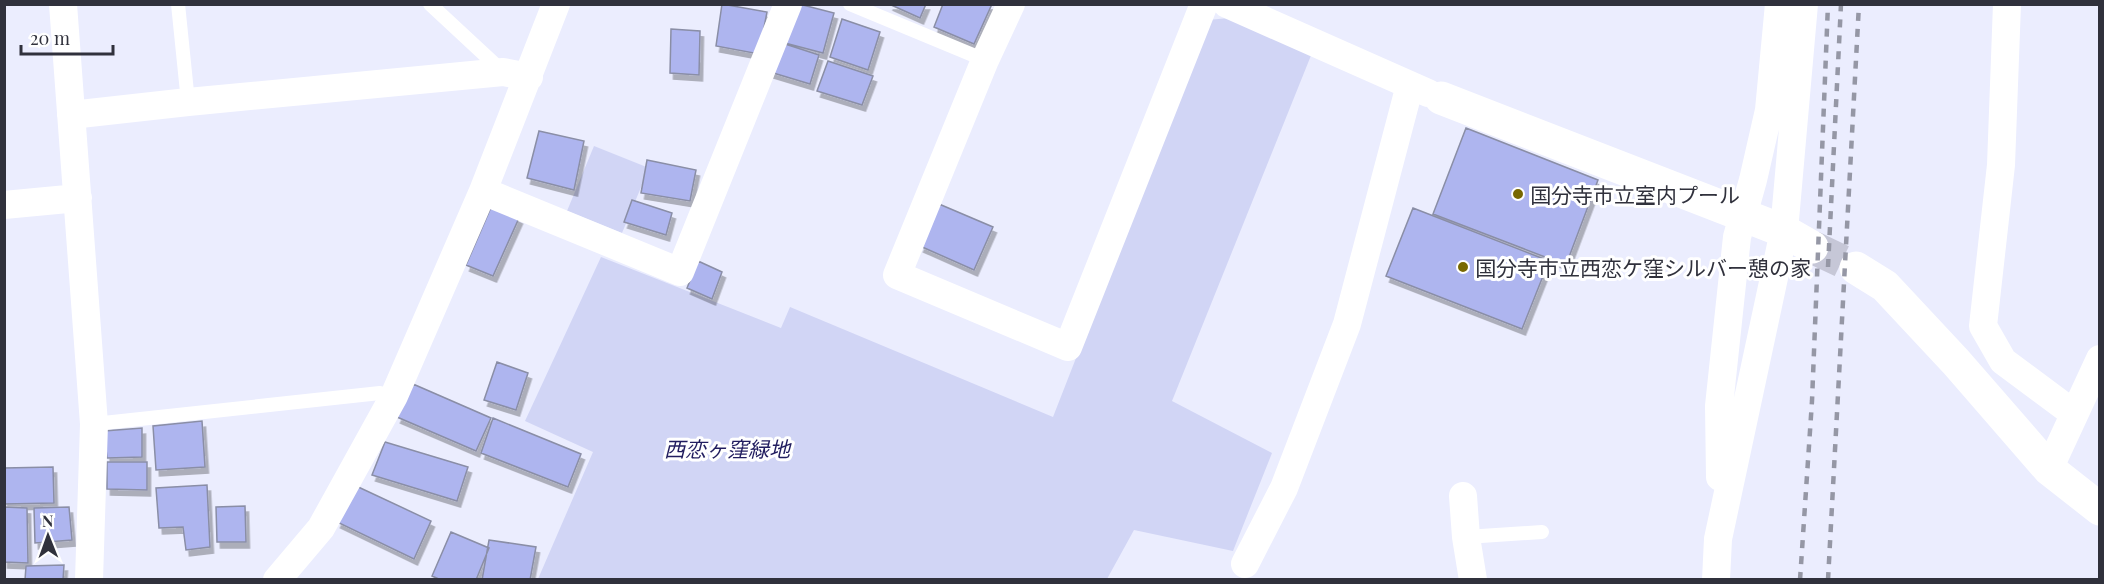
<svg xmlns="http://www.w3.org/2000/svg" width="2104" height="584" viewBox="0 0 2104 584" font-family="'Playfair Display','Noto Sans JP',serif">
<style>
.green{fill:#d1d5f5}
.building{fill:#aeb5ef;stroke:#8a8ea6;stroke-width:1.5;filter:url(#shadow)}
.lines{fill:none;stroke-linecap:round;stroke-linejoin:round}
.secondary-tunnel{stroke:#c6c7d7;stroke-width:33;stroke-dasharray:33 16;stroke-linecap:butt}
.lane{stroke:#fff;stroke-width:14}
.street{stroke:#fff;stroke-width:28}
.secondary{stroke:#fff;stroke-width:33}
.rail{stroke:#9597a5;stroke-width:4.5;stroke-dasharray:8 8;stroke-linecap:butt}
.poi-dot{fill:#786800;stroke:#fff;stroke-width:2}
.labels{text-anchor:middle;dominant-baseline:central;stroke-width:6;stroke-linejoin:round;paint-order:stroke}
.poi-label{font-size:21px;fill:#30313c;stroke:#fff;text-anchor:start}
.park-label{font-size:21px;font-style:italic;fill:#211d5f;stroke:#fff}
</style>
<defs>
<filter id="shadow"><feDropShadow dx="3.5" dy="6" stdDeviation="0" flood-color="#0004"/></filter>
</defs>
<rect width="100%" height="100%" fill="#ebedfe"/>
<path class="green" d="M1229 18 1312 53 1172 401 1272 453 1233 551 1134 530 1107 579H538L593 452 525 421 601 257 781 328 790 307 1053 417 1208 20Z
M594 146 649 168 622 233 567 211Z"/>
<path class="building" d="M722 4 767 12 759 54 716 46Z
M799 4 834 13 823 53 781 42Z
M889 4H926L920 18Z
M943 4H992L974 44 934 27Z
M842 19 880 32 868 70 830 57Z
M671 29 700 31 699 75 670 73Z
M779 42 819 55 810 84 770 72Z
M828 61 873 76 862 105 817 91Z
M1466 128 1598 180 1566 265 1433 214Z
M539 131 584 141 574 190 527 178Z
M647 160 696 170 690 201 641 193Z
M632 200 672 213 666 235 624 222Z
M939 204 993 227 974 270 920 246Z
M492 205 519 218 493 276 466 265Z
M1413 208 1549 261 1522 329 1386 276Z
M698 261 722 272 712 299 687 288Z
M497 362 528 373 516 410 484 400Z
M413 384 491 418 476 451 397 417Z
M493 418 581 454 568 487 481 453Z
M202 421 205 467 156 470 153 426Z
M142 428V457L107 458 104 431Z
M385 442 468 467 457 501 372 475Z
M107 462H147V490L107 489Z
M53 467 54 503 4 504V468Z
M207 485 210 547 186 550 183 527 159 528 156 488Z
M354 485 431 521 414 559 337 522Z
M245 506 246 542H217L216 507Z
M4 507 27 508 28 563 4 562Z
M69 507 72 540 35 543 34 508Z
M451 532 489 548 476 580H441L432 576Z
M489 540 536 547 530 580H482Z
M64 565 63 580H25L26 566Z"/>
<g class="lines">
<path class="secondary-tunnel" d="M1812 247 1856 268"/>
<path class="lane" d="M178 4 188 102
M430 4 501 70
M850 4 985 60
M94 424 380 393 394 396
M1466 537 1542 532"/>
<path class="street" d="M63 4 94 424 89 580
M1011 4 985 60 897 275 1068 347 1204 4
M1227 4 1428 93
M2007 4 2001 165 1983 326 2003 361 2073 413
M71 115 188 102 503 72 529 77
M483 191 680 272 788 4
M4 205 78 198
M2049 469 2100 359
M1720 477 1719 406 1737 237 1753 180 1769 110 1779 4
M1463 496 1466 537 1473 580
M1245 564 1284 488 1347 324 1410 85
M277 580 321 528 394 396 483 191 556 4
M1716 580 1718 539 1784 231 1804 4"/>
<path class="secondary" d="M1441 98 1784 231 1812 247
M1856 268 1885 286 1956 362 2049 469 2100 509"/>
<path class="rail" d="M1828 267 1841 4
M1800 580 1812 401 1828 4
M1828 580 1859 4"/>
</g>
<g class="poi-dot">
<circle cx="1518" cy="194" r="6"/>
<circle cx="1463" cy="267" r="6"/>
</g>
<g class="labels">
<g class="poi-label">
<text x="1530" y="194">国分寺市立室内プール</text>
<text x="1475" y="267">国分寺市立西恋ケ窪シルバー憩の家</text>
</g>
<g class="park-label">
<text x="727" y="448">西恋ヶ窪緑地</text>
</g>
</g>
<rect width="2104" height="584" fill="none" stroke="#30313c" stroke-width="12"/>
<g transform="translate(48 536) rotate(359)" stroke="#ffffff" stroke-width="4.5" paint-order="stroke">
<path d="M0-4.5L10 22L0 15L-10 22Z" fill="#30313c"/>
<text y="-9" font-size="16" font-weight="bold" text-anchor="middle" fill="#30313c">N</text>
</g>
<path d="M21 45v9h92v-9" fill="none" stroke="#30313c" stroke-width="3"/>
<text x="30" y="45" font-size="18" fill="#30313c" stroke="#ffffff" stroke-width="4.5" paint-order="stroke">20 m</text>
</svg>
